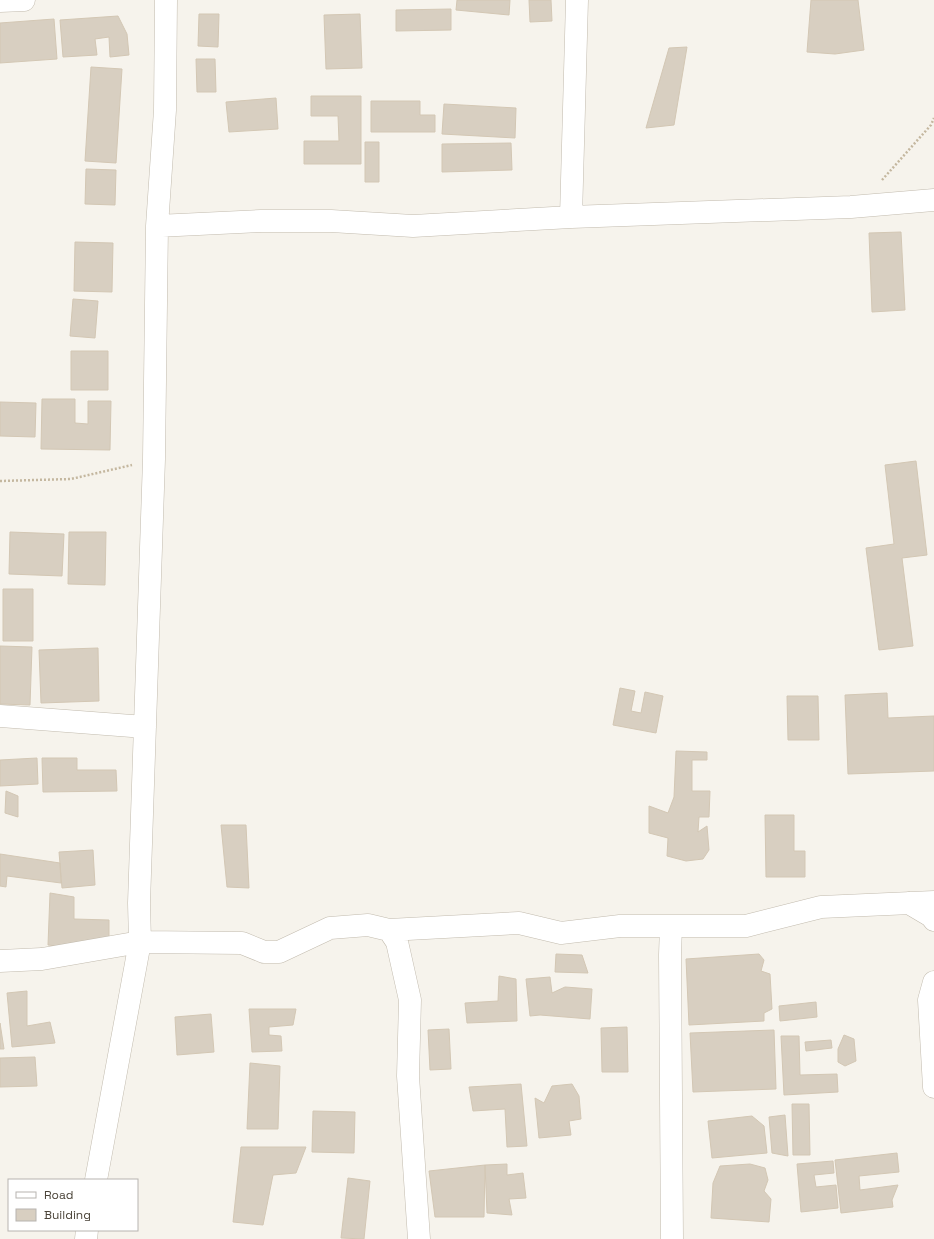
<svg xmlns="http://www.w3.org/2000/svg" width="934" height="1239" viewBox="0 0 934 1239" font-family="'Space Grotesk',sans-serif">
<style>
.building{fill:#d8cfc1;stroke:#d3c7b4}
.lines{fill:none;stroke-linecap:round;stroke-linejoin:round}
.minor-casing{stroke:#c2bbae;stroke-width:23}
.path{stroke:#c4b79f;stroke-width:2.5;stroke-dasharray:2 2;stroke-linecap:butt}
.minor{stroke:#fff;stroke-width:22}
</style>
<rect width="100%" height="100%" fill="#f6f3ec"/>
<path class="building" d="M457 0H510L509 15 456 10Z
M529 0H551L552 21 530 22Z
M811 0H858L864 50 835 54 807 52Z
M451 9V30L396 31V10Z
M199 14H219L218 47 198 46Z
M360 14 362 68 326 69 324 15Z
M118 16 127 34 129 55 110 57 109 37 95 39 97 55 63 57 60 20Z
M54 19 57 59 0 63V23Z
M687 47 674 125 646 128 669 48Z
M196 59H215L216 92H197Z
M91 67 122 69 116 163 85 161Z
M311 96H361V164H304V141H339L338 116H311Z
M276 98 278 129 229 132 226 102Z
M371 101H420V115H435V132H371Z
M444 104 516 108 515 138 442 134Z
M365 142H379V182H365Z
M511 143 512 170 442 172V144Z
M86 169 116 170 115 205 85 204Z
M901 232 905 310 872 312 869 233Z
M75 242 113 243 112 292 74 291Z
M73 299 98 301 95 338 70 336Z
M71 351H108V390H71Z
M42 399H75V423L88 424V401H111L110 450 41 449Z
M0 402 36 403 35 437 0 436Z
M916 461 927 555 902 558 913 646 879 650 866 548 894 544 885 465Z
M10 532 64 534 62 576 9 574Z
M69 532H106L105 585 68 584Z
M3 589H33V641H3Z
M0 646 32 647 30 705 0 704Z
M98 648 99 701 41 703 39 650Z
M620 688 635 691 631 711 641 713 645 692 663 696 656 733 613 725Z
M887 693 888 718 934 716V771L848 774 845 695Z
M787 696H818L819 740H788Z
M676 751 707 752V760H692V791H710L709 817H699L698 832 707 826 709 850 703 859 686 861 667 856 668 838 649 833V806L668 813 674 797Z
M37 758 38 784 0 786V760Z
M42 758H77V770H116L117 791 43 792Z
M6 791 18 796V817L5 813Z
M765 815H794V851H805V877H766Z
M221 825H246L249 888 227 887Z
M93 850 95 885 62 888 59 852Z
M0 854 60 863 61 883 7 876 6 887 0 886Z
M50 893 74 897V919L109 920V952L48 945Z
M556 954 582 955 588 973 555 972Z
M759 954 764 960 761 971 770 974 772 1009 764 1013V1021L689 1025 686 959Z
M499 976 516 979 517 1021 467 1023 465 1003 498 1001Z
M550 977 552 993 565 987 592 989 590 1019 540 1015 530 1016 526 979Z
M27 991V1026L50 1022 55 1043 12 1047 7 993Z
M816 1002 817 1017 780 1021 779 1006Z
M249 1009H296L293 1025 269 1027V1035L281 1036 282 1051 252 1052Z
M211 1014 214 1052 177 1055 175 1017Z
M0 1023 4 1049H0Z
M627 1027 628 1072H602L601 1028Z
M449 1029 451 1069 430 1070 428 1030Z
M774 1030 776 1089 693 1092 690 1033Z
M844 1035 854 1039 856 1061 845 1066 838 1062V1049Z
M781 1036H799L800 1075 837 1074 838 1092 784 1095Z
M831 1040 832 1048 806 1051 805 1042Z
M35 1057 37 1086 0 1087V1058Z
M250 1063 280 1066 278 1129H247Z
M521 1084 527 1146 507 1147 505 1109 473 1111 469 1087Z
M572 1084 579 1096 581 1119 569 1121 571 1135 539 1138 535 1098 544 1103 552 1086Z
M792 1104H809L810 1155H793Z
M313 1111 355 1112 354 1153 312 1152Z
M785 1115 788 1156 772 1153 769 1117Z
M752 1116 764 1126 767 1153 712 1158 708 1121Z
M241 1147H306L296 1173 273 1175 263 1225 233 1222Z
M897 1153 899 1172 859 1176 860 1190 898 1185 892 1200 893 1207 841 1213 835 1160Z
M833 1161 834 1173 814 1175 816 1187 836 1185 838 1208 801 1212 797 1164Z
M507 1164V1175L523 1173 526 1198 509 1199 512 1215 487 1213 485 1165Z
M750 1164 765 1168 768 1180 764 1191 771 1199 769 1222 711 1218 713 1183 720 1166Z
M485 1165 484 1217H435L429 1171Z
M348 1178 370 1181 364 1239 341 1238Z"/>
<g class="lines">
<defs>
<path id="minor" d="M0 1 24 0
M571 217 577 0
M157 226 261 221H331L413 226 571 217 851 207 934 200
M0 716 145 727
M909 903 931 916 934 920
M671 926 670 955 672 1239
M389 930 397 942 410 1000 408 1076 419 1239
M0 961 42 959 140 942 242 943 264 952H279L330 928 368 925 389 930 519 923 561 933 620 926H746L821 907 934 902
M934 982 929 1000 934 1087
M96 1180 140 942 139 903 154 459 157 226 165 110 166 0
M86 1239 87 1230"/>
</defs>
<use href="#minor" class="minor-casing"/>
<path class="path" d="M882 180 931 125 934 118
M0 481 71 479 132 465"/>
<use href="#minor" class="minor"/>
</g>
<rect x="8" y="1179" width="130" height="52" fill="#ffffff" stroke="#b7b4b0"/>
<rect x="16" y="1192" width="20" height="6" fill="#ffffff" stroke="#b7b4b0"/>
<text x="44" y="1199" font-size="12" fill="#4b4439">Road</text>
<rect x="16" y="1209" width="20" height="12" fill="#d8cfc1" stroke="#b7b4b0"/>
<text x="44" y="1219" font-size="12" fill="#4b4439">Building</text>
</svg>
